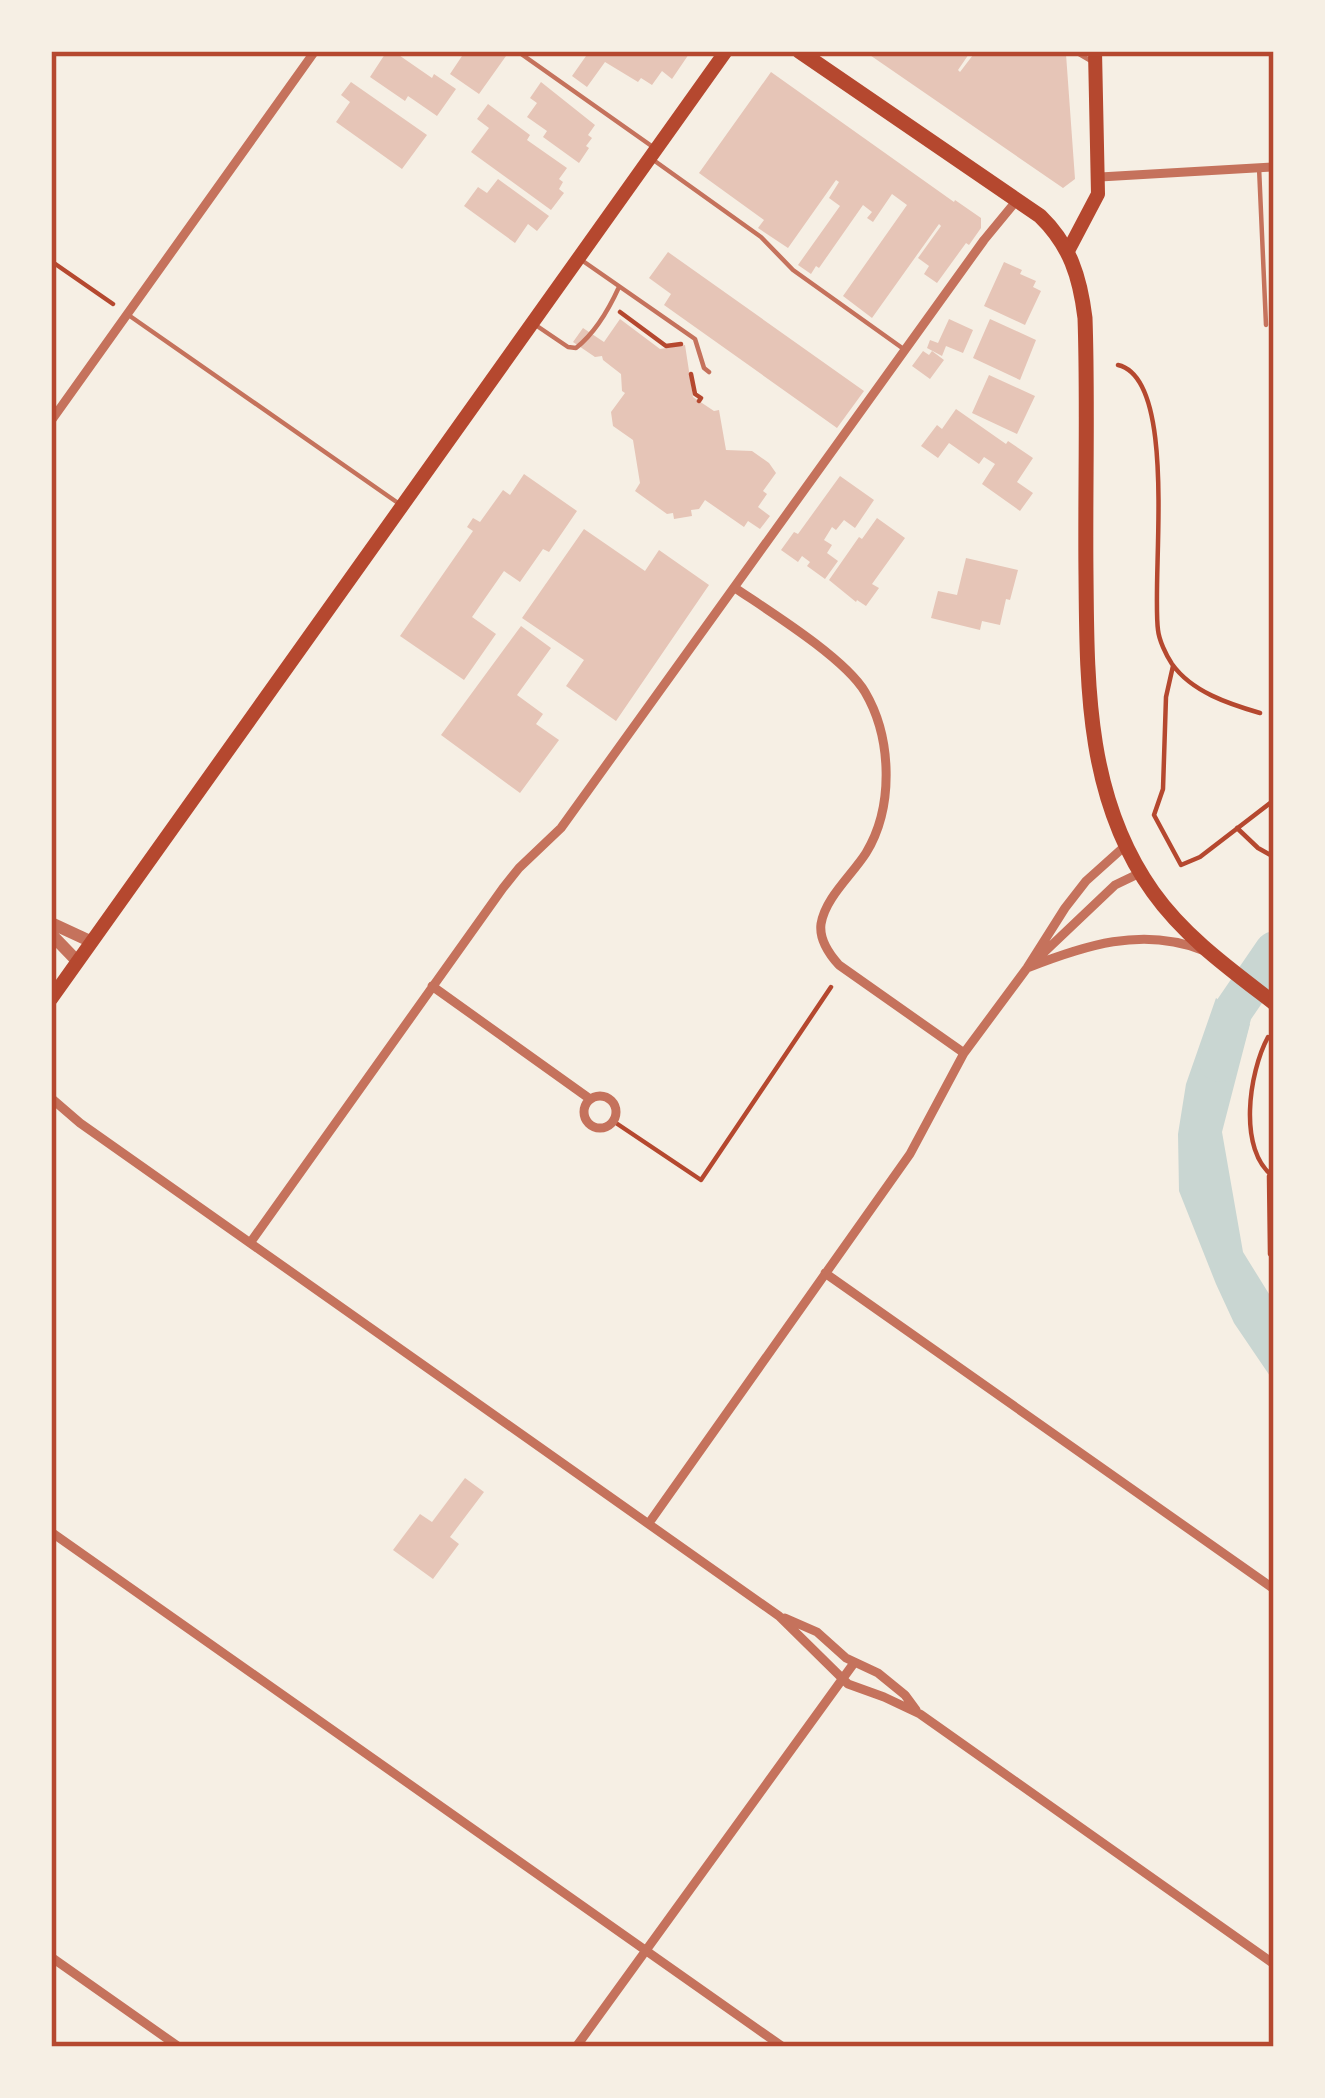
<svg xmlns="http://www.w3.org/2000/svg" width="1325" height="2098" viewBox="0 0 1325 2098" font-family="Poppins,sans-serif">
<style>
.water{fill:#c9d6d2}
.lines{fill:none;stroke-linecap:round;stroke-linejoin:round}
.river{stroke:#c9d6d2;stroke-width:39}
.building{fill:#e6c5b7}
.path{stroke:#b5482f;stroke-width:4.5}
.service{stroke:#c5725c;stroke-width:4.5}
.minor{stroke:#c5725c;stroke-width:9}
.tertiary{stroke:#c5725c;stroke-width:12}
.secondary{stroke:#b5482f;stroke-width:14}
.primary{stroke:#b5482f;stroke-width:15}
.neatline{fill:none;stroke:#b5482f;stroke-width:4.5}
</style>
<rect width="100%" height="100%" fill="#f6efe4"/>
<path class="water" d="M1216 998 1250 1024 1222 1132 1243 1252 1274 1302V1382L1234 1323 1216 1284 1179 1191 1178 1134 1186 1084Z"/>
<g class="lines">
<path class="river" d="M1219 1062 1233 1011 1274 951"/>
</g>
<path class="building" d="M387 51H393L432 78 434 74 456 89 437 116 408 96 405 101 370 77Z
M455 51H498L506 56 479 94 450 74 462 56Z
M579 51H691L672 79 662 71 652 85 641 78 638 82 605 62 587 87 572 76 586 56Z
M864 51H971L958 70 960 72 976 51H1062L1066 54 1075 179 1063 188Z
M771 72 954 202 955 200 981 218V228L969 245 966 243 937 283 924 274 929 266 918 258 941 226 939 224 872 318 843 296 907 205 892 194 873 222 867 218 872 212 863 205 819 268 816 266 811 274 798 265 840 206 829 198 839 182 836 180 788 248 758 228 764 220 699 173Z
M351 82 427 135 402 169 336 122 350 102 341 95Z
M541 82 595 125 588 135 592 138 586 146 589 148 579 163 543 137 547 131 527 117 537 103 530 98Z
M488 104 530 135 527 140 567 168 559 179 563 182 559 189 564 193 551 210 471 152 489 128 477 119Z
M498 179 549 216 537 231 528 224 515 243 464 206 478 187 487 193Z
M668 252 864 391 837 428 664 305 671 294 649 278Z
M1004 262 1022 270 1020 274 1036 281 1033 287 1041 291 1025 325 984 306Z
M620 319 660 349 685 345 693 397 714 411 719 410 726 450 752 451 769 463 776 473 763 491 767 494 758 507 770 516 760 529 748 521 744 527 705 500 699 509 691 510 692 516 674 519 673 513 667 514 635 491 640 483 633 440 613 426 611 412 625 393 622 391 621 374 603 360 602 356 595 357 573 342 583 328 604 342Z
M949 319 973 330 963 353 946 346 942 356 927 348 930 340 938 343Z
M990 319 1036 340 1020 380 973 358Z
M923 351 929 355 932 351 944 360 930 379 912 366Z
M989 375 1035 396 1017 434 972 413Z
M956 409 1006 444 1008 441 1033 458 1017 482 1033 493 1020 511 982 484 995 464 984 457 979 464 949 443 938 458 921 446 937 425 942 429Z
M524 474 577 511 549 552 543 549 520 582 504 571 472 617 496 634 464 680 400 636 473 531 467 527 473 518 480 522 503 490 510 495Z
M840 476 874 500 855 528 844 520 836 530 832 527 824 540 832 545 827 553 838 561 825 579 807 566 810 562 802 556 798 562 781 550 794 532 798 534Z
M877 518 905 538 872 584 879 588 866 606 857 600 856 602 829 580 859 537 862 539Z
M584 529 645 571 659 550 709 585 616 721 566 686 584 660 522 618Z
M966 558 1018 570 1010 600 1006 599 1000 625 982 621 980 630 931 618 938 591 957 595Z
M521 626 551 648 517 695 543 714 536 724 559 740 520 793 441 735Z
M465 1478 484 1492 450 1537 459 1544 433 1579 393 1550 420 1514 432 1522Z"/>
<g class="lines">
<path class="path" d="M51 261 113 304
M620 312 666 346 681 344
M1118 365C1179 379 1151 578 1158 630 1159 640 1166 655 1172 664 1192 692 1229 704 1260 713
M691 374 695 394 701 398 699 401
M1173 666 1166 697 1163 789 1154 815 1181 865 1200 857 1274 800
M1237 828 1258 848 1274 857
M1268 1037C1249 1072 1237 1151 1274 1177
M613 1121 701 1180 831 987
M1269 1176 1270 1254 1274 1259"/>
<path class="service" d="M517 51 653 147
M1074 51 1091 61
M652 159 761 237 793 270 905 350
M1259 167 1266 325
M580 259 695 339 704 368 709 372
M127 314 398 503
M537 326 568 347 576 348C595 333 609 309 619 287"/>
<path class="minor" d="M1100 177 1274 167
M51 421 315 51
M735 588C769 611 845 658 865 692 892 738 894 807 866 853 852 875 825 898 821 924 819 940 829 954 839 965L964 1053
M1036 960 1115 885 1140 873
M1027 968C1083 946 1142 926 1202 950
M432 986 590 1099
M584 1112a16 16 0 1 1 32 0a16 16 0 1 1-32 0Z
M51 1098 80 1123 779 1616 848 1684 884 1697 920 1714 1274 1964
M250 1243 503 888 519 868 561 828 984 240 1017 200
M825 1273 1274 1589
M649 1523 910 1154 964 1053 1027 968 1065 908 1086 881 1125 846
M51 1532 783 2047
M785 1618 817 1632 846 1658 878 1673 905 1695 916 1710
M51 1957 179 2047
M576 2047 854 1663"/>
<path class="tertiary" d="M51 923 92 942
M51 934 78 962"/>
<path class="secondary" d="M1068 251 1098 194 1095 51
M51 999 726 51"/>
<path class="primary" d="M799 51 1040 216C1070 245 1080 277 1085 318 1088 403 1085 489 1086 575 1087 685 1086 798 1153 892 1185 937 1230 969 1274 1003"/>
</g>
<rect width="1325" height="2098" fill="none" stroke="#f6efe4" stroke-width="108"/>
<rect x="54" y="54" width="1217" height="1990" class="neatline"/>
</svg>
